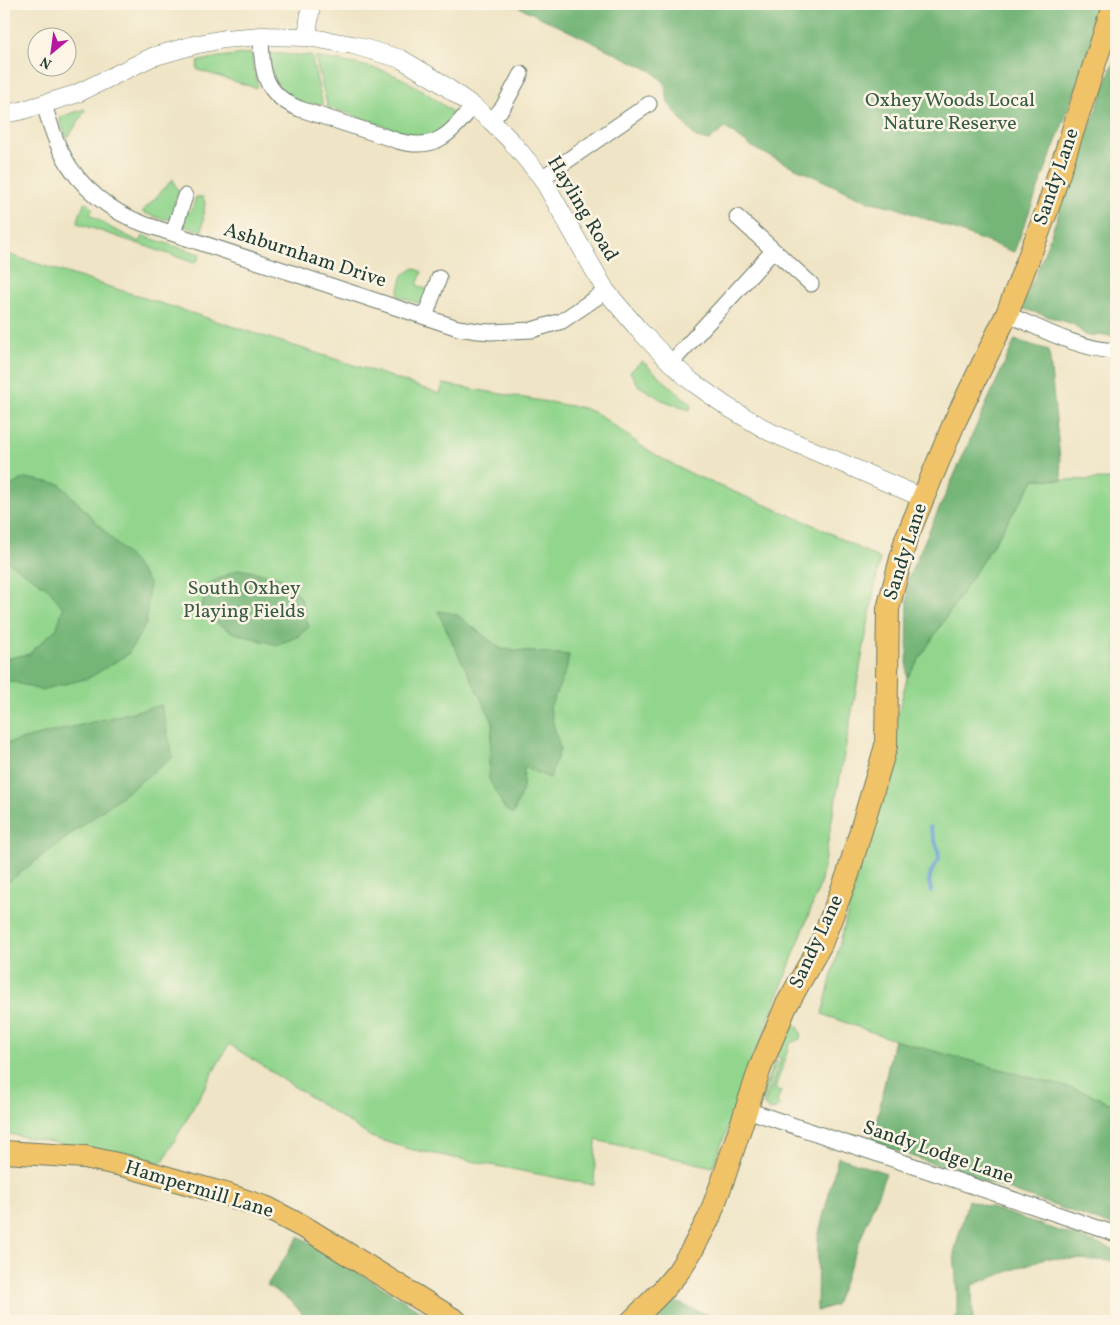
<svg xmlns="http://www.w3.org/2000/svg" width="1120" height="1325" viewBox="0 0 1120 1325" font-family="Vollkorn,serif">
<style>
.green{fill:#92d58d;stroke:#588960}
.forest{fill:#75b678;stroke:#4a7a56}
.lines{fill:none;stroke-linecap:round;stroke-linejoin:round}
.stream{stroke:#669ed4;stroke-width:4}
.minor-casing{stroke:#687767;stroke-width:17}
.tertiary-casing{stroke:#687767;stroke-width:19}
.primary-casing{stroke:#687767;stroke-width:24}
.minor{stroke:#fff;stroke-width:15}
.tertiary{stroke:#fff;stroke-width:18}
.primary{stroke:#f1c369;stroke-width:22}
.labels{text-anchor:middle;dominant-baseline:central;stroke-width:5;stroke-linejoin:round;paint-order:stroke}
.park-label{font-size:20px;fill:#365b46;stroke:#fcf5e5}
.street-label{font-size:20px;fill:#1f3d34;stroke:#fcf5e5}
</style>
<rect width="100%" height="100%" fill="#fcf5e5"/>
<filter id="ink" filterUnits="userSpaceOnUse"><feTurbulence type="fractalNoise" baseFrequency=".02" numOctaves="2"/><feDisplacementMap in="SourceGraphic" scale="10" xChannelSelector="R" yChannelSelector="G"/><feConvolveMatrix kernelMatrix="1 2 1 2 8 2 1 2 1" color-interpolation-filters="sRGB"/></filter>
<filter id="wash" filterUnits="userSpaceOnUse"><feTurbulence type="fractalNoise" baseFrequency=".0096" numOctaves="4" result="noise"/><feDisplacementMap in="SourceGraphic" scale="20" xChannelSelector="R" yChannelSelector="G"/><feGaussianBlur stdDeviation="1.12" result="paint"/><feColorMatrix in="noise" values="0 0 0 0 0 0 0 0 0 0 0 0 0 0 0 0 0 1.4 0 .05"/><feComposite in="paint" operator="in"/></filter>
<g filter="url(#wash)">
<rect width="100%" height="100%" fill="#efe4c5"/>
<path class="green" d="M252 53 253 69 258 86 256 88 198 70 197 69 198 62 200 61 219 57Z
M266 53 311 56 323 105 313 103 309 106C280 96 273 82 266 53Z
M315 57C338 61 361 64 384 71 411 80 434 98 456 115L440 131 429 136 412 138 409 134 331 108 329 112Z
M84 109 85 111 69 136 66 137 60 121 61 117Z
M173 179 175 185 179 192C178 195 174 200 174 204 174 206 175 209 175 212 171 226 151 215 142 212Z
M196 197H203L205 202 202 231 180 225 185 215 192 209Z
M86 202 93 209 90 214 111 228 140 242 143 236 200 254 197 262 195 263 77 223 84 203Z
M4 253 388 376 440 394 443 384 583 408 598 414 646 449 670 463 696 476 816 526 880 559 820 885 713 1167 596 1140 594 1185 409 1149 371 1137 229 1044 162 1163 4 1133Z
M414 268 422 272 417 285 426 289 428 294 425 305 397 296 403 275Z
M642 361 679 394 692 404 690 410 662 400 639 386 630 372Z
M1035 479 1062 480 1116 479V1227L872 1142 894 1040 822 1014 907 678Z
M791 1024 798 1027 801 1033 800 1039 790 1043 775 1089 781 1091 777 1103 780 1105 776 1109 770 1110 764 1106 781 1058 773 1055 787 1025Z
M775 1058 777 1061 763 1103 760 1101Z"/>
<path class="forest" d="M513 4H1105L1093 44 1014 252 894 207 867 201 757 150 725 128 709 141 696 138 668 103 665 83 652 71Z
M1116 55V336L1085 335 1073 324 1021 308 1041 262Z
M1015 340 1049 350 1062 480 1035 479 907 678 908 578Z
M25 478 60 484 134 562 149 583 146 624 128 654 89 678 40 690 4 679V659L29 654 57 628 63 608 49 589 4 559V489Z
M239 569 280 577 301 598 309 627 299 636 277 645 234 633 200 613 208 584Z
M438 611 456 614 501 649 569 655 566 671 550 707 554 727 560 749 550 778 524 767 523 789 513 814 505 809 489 779V758L493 722 454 646Z
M161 705 173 757 8 882 4 881V744Z
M894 1040 1088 1093 1116 1106V1227L872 1142Z
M838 1157 886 1173 835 1305 817 1311 818 1237Z
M968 1200 1116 1250V1261L1045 1258 972 1285 973 1321H954L957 1314V1291L954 1253Z
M299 1236 437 1321H309L292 1302 267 1285Z
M666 1298 723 1321H640Z"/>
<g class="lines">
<path class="stream" d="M930 827 938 849 939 859 931 872 929 881 931 891"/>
</g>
</g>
<g filter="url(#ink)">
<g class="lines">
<defs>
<path id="minor" d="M261 36C262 72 263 94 300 109L398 141C436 152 451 133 473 106
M44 104C49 121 54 139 63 155 79 187 111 212 144 224L425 317 458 328 478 331 491 332 532 330 562 321 606 291
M491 121 503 107 521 74
M542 178 649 104
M737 217 811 284
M173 233 185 196
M1007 314C1042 329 1078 349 1116 351
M425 317 439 278
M671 363 773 251
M747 1110 1116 1234"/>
<path id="tertiary" d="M307 37 311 4
M4 114 20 111 76 94 152 57 194 45 224 39 261 36 307 37 353 45 401 59 438 81 473 106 491 121 511 141 542 178 606 291 639 330 671 363 691 381 726 406 770 432 923 498"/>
<path id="primary" d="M4 1152 85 1157 126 1166 225 1194 267 1208 309 1230 456 1321
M632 1321 662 1291 678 1272 692 1250 709 1218 724 1177 760 1068 786 1006 821 944 848 874 886 746 888 609 906 539 955 421 1007 314 1047 210 1114 4"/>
</defs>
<use href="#minor" class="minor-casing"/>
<use href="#tertiary" class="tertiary-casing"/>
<use href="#primary" class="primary-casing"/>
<use href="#minor" class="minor"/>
<use href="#tertiary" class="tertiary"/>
<use href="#primary" class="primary"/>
</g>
</g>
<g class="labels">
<g class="park-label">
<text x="950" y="101">Oxhey Woods Local<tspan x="950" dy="23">Nature Reserve</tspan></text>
<text x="244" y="589">South Oxhey<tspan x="244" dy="23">Playing Fields</tspan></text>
</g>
<g class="street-label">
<text transform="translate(1057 177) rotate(-71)">Sandy Lane</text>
<text transform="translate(582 209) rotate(59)">Hayling Road</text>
<text transform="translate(305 256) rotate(18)">Ashburnham Drive</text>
<text transform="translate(906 552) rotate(-72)">Sandy Lane</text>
<text transform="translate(817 942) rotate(-65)">Sandy Lane</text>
<text transform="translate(938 1153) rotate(19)">Sandy Lodge Lane</text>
<text transform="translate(199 1190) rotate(17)">Hampermill Lane</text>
</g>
</g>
<rect width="1120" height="1325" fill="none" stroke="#fcf5e5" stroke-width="20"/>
<g transform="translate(52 52) rotate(209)"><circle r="24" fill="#fcf5e5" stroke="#a4ab9e"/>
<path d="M0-4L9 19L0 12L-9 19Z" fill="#b5179e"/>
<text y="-8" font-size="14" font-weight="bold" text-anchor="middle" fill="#1f3d34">N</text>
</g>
</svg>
